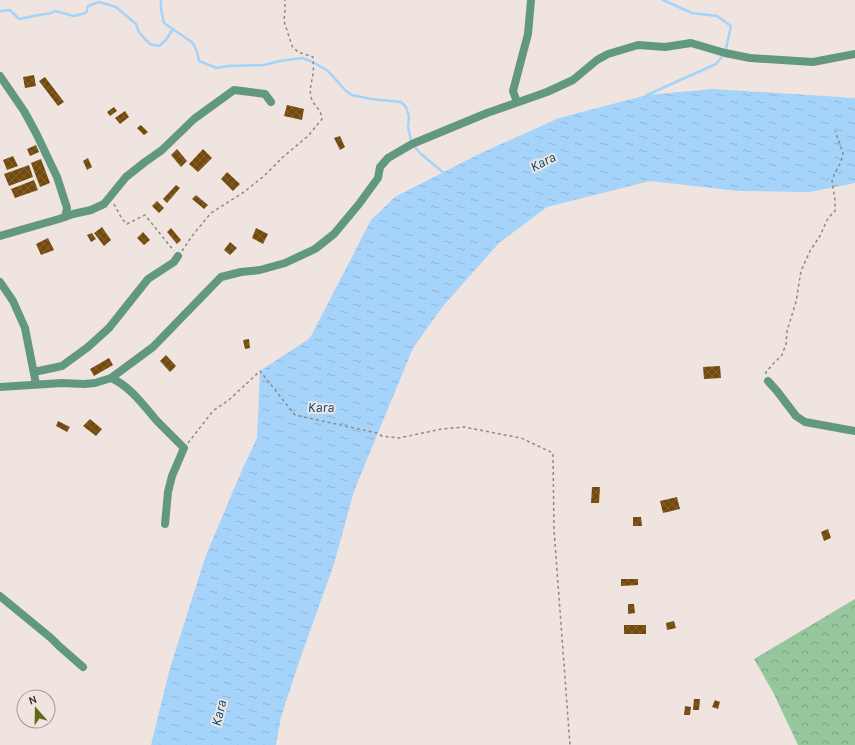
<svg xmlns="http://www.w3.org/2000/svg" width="855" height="745" viewBox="0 0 855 745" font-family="Karla,sans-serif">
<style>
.forest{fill:url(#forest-crowns)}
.water{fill:url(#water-ripples)}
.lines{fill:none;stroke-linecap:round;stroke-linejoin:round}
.stream{stroke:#a5d3f9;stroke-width:2.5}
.building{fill:url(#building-cross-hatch)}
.path{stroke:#908985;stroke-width:1.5;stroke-dasharray:3 3;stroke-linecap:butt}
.minor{stroke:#639880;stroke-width:8}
.labels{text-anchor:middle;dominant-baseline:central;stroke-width:4;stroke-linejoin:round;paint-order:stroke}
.water-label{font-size:14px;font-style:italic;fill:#014a75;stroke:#efe4df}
</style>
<defs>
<pattern id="forest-crowns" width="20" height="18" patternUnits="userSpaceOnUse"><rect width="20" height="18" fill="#96c79c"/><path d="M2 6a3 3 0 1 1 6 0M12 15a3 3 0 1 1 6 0" fill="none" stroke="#7ba27f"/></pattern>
<pattern id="water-ripples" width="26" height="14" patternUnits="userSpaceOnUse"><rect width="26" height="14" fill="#a5d3f9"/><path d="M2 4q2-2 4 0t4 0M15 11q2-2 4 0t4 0" fill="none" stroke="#8eb5d6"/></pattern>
<pattern id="building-cross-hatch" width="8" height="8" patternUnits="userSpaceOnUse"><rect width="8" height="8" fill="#73490d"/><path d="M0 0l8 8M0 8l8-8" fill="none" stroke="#836131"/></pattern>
</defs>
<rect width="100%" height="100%" fill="#efe4df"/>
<path class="forest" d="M855 599V745H798L773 692 754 659Z"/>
<path class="water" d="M713 89 855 98V183L810 192 738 191 650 181 547 207 499 243 443 306 413 348 354 491 334 564 300 659 281 717 276 745H151L170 668 206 555 242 470 257 438 260 371 310 338 371 220 395 197 479 154 559 118 647 95Z"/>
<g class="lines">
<path class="stream" d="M161 0V9L164 23 193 43 197 52 199 61 217 68 228 66 264 65 280 61 302 58 313 62 328 71 346 91 352 95 371 99 401 102 406 107 409 117 408 127 412 144 421 154 445 174
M0 11 10 10 19 19C26 18 32 16 39 15 45 13 50 15 55 11L74 16 86 13 88 6 99 2 116 7 136 24 139 32 144 38 150 44 159 46 166 40 173 29
M647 95 716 64 725 53 731 26 717 16 692 13 663 0"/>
</g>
<path class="building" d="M34 75 36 86 25 88 23 77Z
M45 77 64 102 58 106 39 81Z
M287 105 304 109 302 120 284 116Z
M114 107 117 111 110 116 107 112Z
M125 111 129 117 120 124 115 118Z
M141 125 148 132 144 135 137 128Z
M340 136 345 147 340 150 334 138Z
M36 145 39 152 30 156 27 149Z
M177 149 187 161 181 167 171 155Z
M203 149 212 158 198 172 189 164Z
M13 156 18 166 7 170 3 160Z
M88 158 92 167 87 170 83 161Z
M41 159 50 183 40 187 31 163Z
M29 165 33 177 9 186 4 174Z
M227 172 240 184 233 191 221 179Z
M34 180 38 190 15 198 11 189Z
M176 185 180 188 167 203 163 199Z
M196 195 208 205 204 209 192 199Z
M157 201 164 208 159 213 152 206Z
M102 227 111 240 104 246 94 233Z
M171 228 181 240 177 244 167 232Z
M256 228 268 234 263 244 252 238Z
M143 232 150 240 144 245 137 238Z
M92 233 96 239 91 242 87 235Z
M48 238 54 250 41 255 36 244Z
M230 242 237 248 230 255 224 250Z
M249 339 250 348 245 349 243 340Z
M166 355 176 366 170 372 160 361Z
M109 358 113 365 94 376 90 369Z
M720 366 721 378 704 379 703 367Z
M90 419 102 429 96 436 83 426Z
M58 421 70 427 67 432 56 426Z
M592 487H600L599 503H591Z
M677 497 680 509 663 513 660 501Z
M633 517H641L642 526H633Z
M828 529 831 538 824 541 821 532Z
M621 579H638V585L621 586Z
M628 604H634L635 613 628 614Z
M674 621 676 628 667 630 666 623Z
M624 625H646V634H624Z
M694 699H700L699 710H693Z
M715 700 720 702 718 709 712 707Z
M685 706 691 707 690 715H684Z"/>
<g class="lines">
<path class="path" d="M114 204 122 219 127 224 145 215 174 251
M182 251 192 236 211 213 244 192 264 176 283 157 308 136 322 119C321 108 313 106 311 97 309 88 312 82 313 74 314 69 313 63 313 57L298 52 292 46 284 21 285 10V0
M766 374V372L772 365 782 355 786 344 787 331 796 302 801 271 810 251 820 236 828 218 835 211V200L832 181 834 175 841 162 843 153 835 131
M188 443 213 411 230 399 260 371 295 415 377 433 382 436 399 438 442 429 464 427 521 438 553 453 554 530 570 745"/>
<path class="minor" d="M0 76 24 111 36 133 57 177 67 208 65 217
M517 102 513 91 528 34 531 0
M0 236 59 219 73 214 91 210 104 204 126 177 145 162 162 150 194 119 234 90 265 94 271 102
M0 282 13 301 25 328 36 384
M34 372 62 366 88 347 109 328 148 279 174 262 178 256
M111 378C130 386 144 406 157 421 166 430 175 439 184 448L172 476 168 492 165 524
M768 381 777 391 796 416 805 422 855 431
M0 387 62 383 84 384 95 383 111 378 153 347 221 277 241 272 260 270 285 263 315 249 334 234 359 204 378 178 380 167 388 158 412 144 487 113 547 92 573 80 597 60 608 54 638 45 665 47 691 43 725 53 750 58 813 62 855 54
M0 596 51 638 59 646 83 667"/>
</g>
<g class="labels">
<g class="water-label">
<text transform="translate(543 162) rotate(-27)">Kara</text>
<text x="321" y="407">Kara</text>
<text transform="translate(219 713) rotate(-76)">Kara</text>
</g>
</g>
<g transform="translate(36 709) rotate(340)"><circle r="19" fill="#efe4df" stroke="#a39b97"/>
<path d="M0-3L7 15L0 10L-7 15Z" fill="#5f6b14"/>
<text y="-6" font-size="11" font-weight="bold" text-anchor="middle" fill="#322e2c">N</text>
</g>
</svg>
